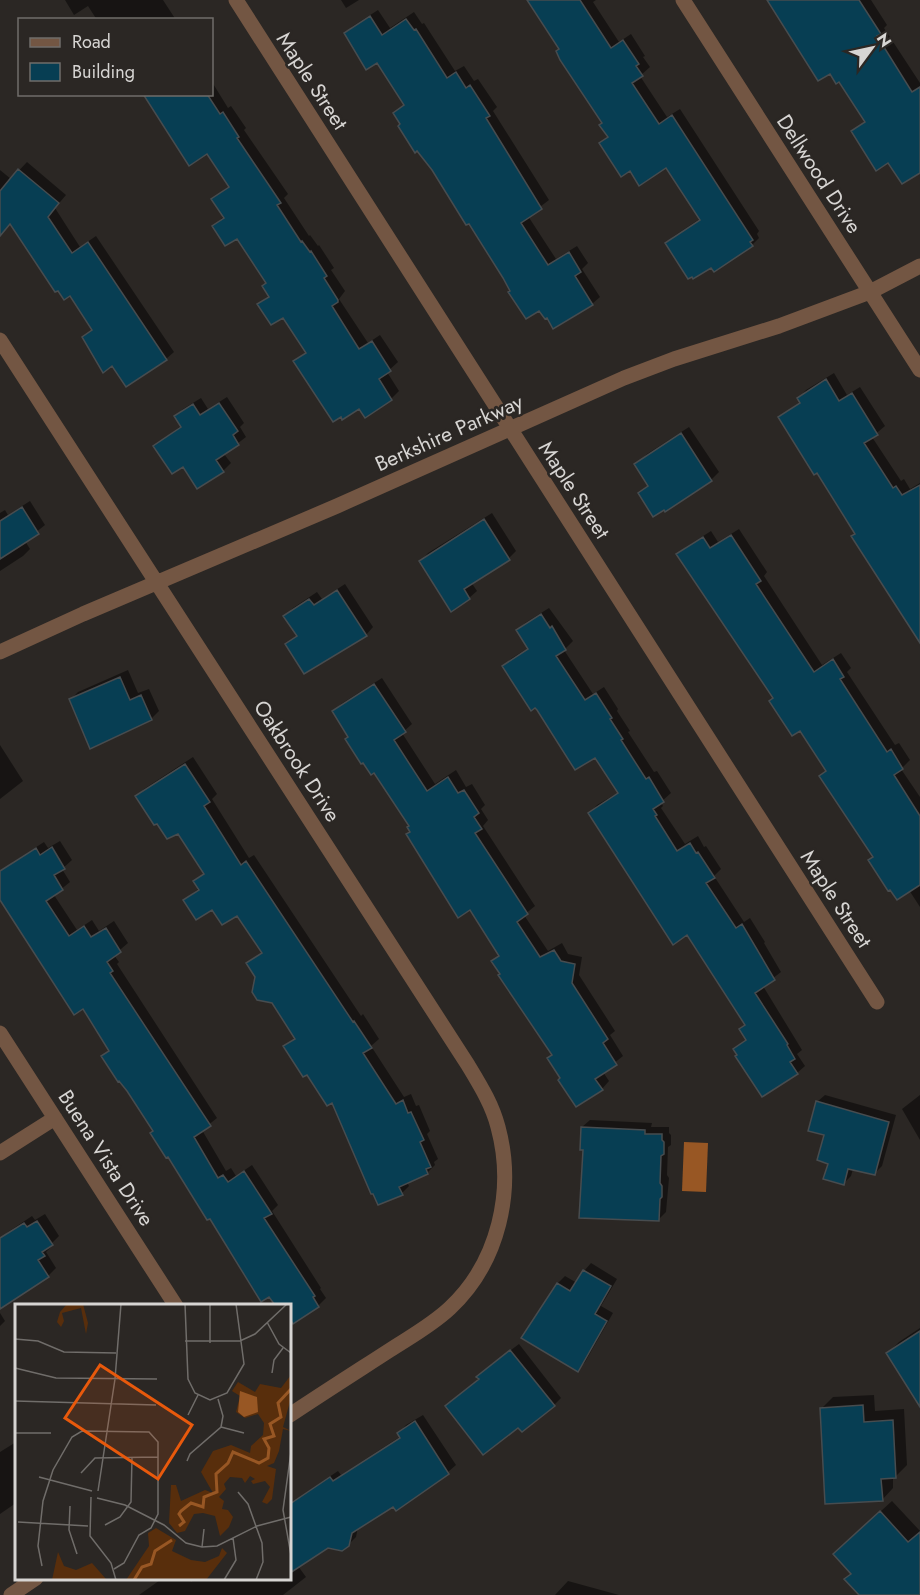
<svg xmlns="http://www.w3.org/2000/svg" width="920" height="1595" viewBox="0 0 920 1595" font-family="Jost,sans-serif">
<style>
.water{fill:#985724}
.shadow{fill:#0007}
.building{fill:#073e53;stroke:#474c4f;stroke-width:1.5}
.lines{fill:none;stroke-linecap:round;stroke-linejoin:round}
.minor{stroke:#735643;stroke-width:15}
.labels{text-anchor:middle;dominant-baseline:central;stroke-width:5;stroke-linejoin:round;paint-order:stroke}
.street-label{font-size:21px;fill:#d7d5d3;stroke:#2b2724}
.inset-river{fill:none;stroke:#985724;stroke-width:3}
.inset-road{fill:none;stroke:#706d6a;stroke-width:1.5}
.view{fill:#e8590c;fill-opacity:0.15;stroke:#e8590c;stroke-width:3}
.inset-edge{fill:none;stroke:#d7d5d3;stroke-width:3}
</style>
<rect width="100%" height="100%" fill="#2b2724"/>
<path class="water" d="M684 1142 708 1143 706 1192 682 1191Z"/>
<path class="shadow" d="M65 0H163L176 20H97L88 6 74 15Z
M341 0H359L346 8Z
M529 0H596L593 2 619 42 631 34 645 56 643 57 650 67 640 76 667 117 680 109 759 231 757 234 759 238 752 245 712 266 666 243 674 236 701 218 666 166 630 169 601 143 608 136 604 122 561 48Z
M767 0H871L887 25 884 28 920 83V171L889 161 853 132 866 120 839 80Z
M378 10 390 28 414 12 422 24 424 23 455 71 464 66 474 81 478 79 497 107 493 111 549 200 528 216 556 259 577 246 588 263 582 269 600 297 592 304 540 308 512 291 395 113 405 104 377 61 346 33 353 26Z
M212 82 228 108 231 106 246 128 244 130 288 194 284 198 309 236 310 235 318 246 319 245 334 268 331 270 345 291 339 299 368 343 380 335 398 362 387 372 399 391 391 399 365 416 360 407 295 361 306 352 283 316 259 304 270 295 267 283 237 237 214 226 224 216 213 199 230 185 208 152 145 94H212Z
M27 162 66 195 55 208 80 247 96 236 174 352 166 359 113 364 84 337 93 329 70 294 11 223 0 227V170L11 179Z
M834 373 847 395 860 387 885 426 872 437 901 481 904 479 910 489 920 483V636L817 471 780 417 801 401 799 398 806 390Z
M227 397 244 423 240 427 246 437 224 454 231 463 223 471 183 465 155 446 182 425 176 416 183 409 201 398 208 409Z
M689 427 719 472 711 480 665 509 640 493 649 484 639 462 647 454Z
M30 501 45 525 25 541 30 549 23 556 0 571V513L5 510 8 515Z
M492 513 516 551 509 558 471 582 477 591 469 598 421 561 428 553Z
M739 529 767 572 764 576 822 665 841 653 851 668 847 672 895 745 899 743 910 760 901 769 920 797V907L909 890 874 856 827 770 800 729 774 697 678 555 686 547 711 531 718 542Z
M345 584 373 627 366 635 286 644 298 635 285 616 293 608 317 592 322 599Z
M549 608 573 641 564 650 593 694 604 687 618 709 617 711 630 731 628 732 654 772 657 771 671 793 661 802 663 806 661 808 685 844 698 836 704 847 706 846 721 869 714 876 744 922 750 918 765 942 764 943 781 972 763 986 802 1050 797 1054 805 1066 797 1073 738 1055 734 1049 747 1038 746 1024 688 933 590 813 597 805 619 792 595 755 538 709 504 666 512 658 528 648 518 630 525 623Z
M128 670 138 693 149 689 159 711 151 719 71 699 78 692Z
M382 678 412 724 402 733 435 784 456 770 466 787 472 784 485 805 481 809 488 820 483 826 535 906 524 915 548 951 562 943 568 954 582 957 579 975 615 1031 610 1035 623 1056 603 1072 609 1081 602 1089 562 1078 553 1054 493 961 500 954 470 908 411 831V826L334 712 341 704Z
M0 745 23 781 0 799Z
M193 757 217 794 212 799 249 858 254 855 361 1016 363 1014 379 1039 371 1046 404 1097 411 1094 416 1106 419 1105 430 1131 427 1134 438 1159 434 1162 435 1165 427 1173 407 1182 409 1186 402 1193 333 1101 285 1047 296 1037 248 964 262 952 238 914 185 900 199 888 195 882 205 873 178 832 137 796 144 789Z
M60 841 72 860 62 869 70 882 54 895 77 930 92 920 99 931 114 921 128 943 114 955 119 962 117 964 217 1118 202 1130 226 1171 231 1168 236 1176 252 1165 278 1205 272 1211 321 1288 320 1289 326 1298 318 1306 293 1322 290 1316V1306H276L210 1216 154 1130 103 1056 110 1049 84 1007 0 891V879L5 869 13 862 44 842 48 848Z
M825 1095 896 1115 882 1166 874 1174 853 1169 851 1176 844 1183 830 1163 825 1134 817 1102Z
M920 1095V1140L902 1109Z
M590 1120 652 1123 651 1127H669V1133L671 1135V1145L668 1147 667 1175 669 1178 666 1212 658 1220 584 1149 582 1127Z
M45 1214 59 1236 50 1245 51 1247 46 1252 56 1268 49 1275 0 1307 1 1239 8 1232 32 1216 35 1220Z
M591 1263 617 1279 601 1306 613 1313 585 1362 577 1370 523 1338 558 1283 565 1276 577 1283 584 1271Z
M0 1313 5 1321 0 1326Z
M920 1328V1394L888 1353 899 1342Z
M519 1344 561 1398 554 1405 518 1426 480 1378 486 1369Z
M874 1395 875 1411 904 1409 907 1465 895 1477H893V1488L882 1500 822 1408 833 1397Z
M423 1415 456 1465 448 1472 396 1509 394 1505 358 1527 356 1537 348 1545 327 1546 298 1566 306 1577 283 1595H139L163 1578H189L191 1582 197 1578H290V1503L338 1471 341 1475 401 1436 399 1433 406 1425Z
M16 1442V1503L0 1514V1452Z
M892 1501 920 1531V1595H861L853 1573 846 1543Z
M568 1581 619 1595H555Z"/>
<path class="building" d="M527 0H580L611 48 623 40 639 64 636 66 643 76 632 83 659 124 672 115 753 240 750 242 753 246 714 272 711 268 693 279 692 277 688 279 665 243 700 220 666 168 639 186 630 171 621 177 599 143 608 137 599 125 602 123 560 60 556 51 559 49Z
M767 0H859L881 34 877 36 912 92 920 87V173L902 184 888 163 876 171 851 131 865 122 839 82 836 84 830 74 818 81Z
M370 16 382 35 406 19 414 30 416 29 447 78 456 72 466 88 470 85 490 116 486 118 542 209 521 223 548 265 569 252 581 272 575 276 593 305 553 329 547 318 545 319 539 311 526 319 508 292 510 291 503 278 469 224 466 225 432 170 417 151 415 153 398 126 400 124 393 113 404 105 377 63 366 70 344 33Z
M143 94H207L220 114 223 112 239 137 237 138 281 203 277 205 301 242 302 241 310 252 311 251 327 276 324 278 338 300V302L332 306 359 349 372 341 391 371 379 379 392 400 365 418 359 409 342 420 341 417 333 422 293 361 306 353 283 318 271 325 257 304 269 297 262 286 266 283 237 239 225 246 212 226 224 218 211 199 229 187 207 154 189 166Z
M18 169 59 203 48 217 72 253 88 242 167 360 126 387 112 366 103 373 82 337 92 330 70 296 64 300 58 291 55 292 10 224 0 236V191Z
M826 379 839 401 852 393 878 435 864 443 893 488 896 486 902 495 920 485V643L851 536 855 534 817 473 814 475 778 417 800 403 797 398Z
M219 403 238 431 233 435 239 445 216 460 224 472 197 489 183 467 172 474 153 446 181 427 174 416 193 404 200 415Z
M681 433 712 481 665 512 664 510 653 517 638 493 648 486 634 464Z
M22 507 39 534 0 559V521Z
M484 519 510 560 464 589 470 599 451 612 419 561Z
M731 535 761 581 756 584 814 672 833 659 844 677 840 679 887 752 891 749 903 769 894 775 920 816V885L897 900 890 890 888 891 868 860 873 857 819 776 826 771 800 731 792 736 769 701 773 698 676 554 703 537 710 548Z
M337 590 367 636 304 674 285 644 297 636 283 616 309 599 314 605Z
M541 614 550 628 552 626 566 650 556 656 585 700 596 693 612 718 610 719 623 739 621 740 646 779 649 777 664 802 653 809 657 815 655 816 677 851 690 843 696 853 698 852 715 878 706 883 736 928 742 924 775 980 755 993 788 1044 787 1045 795 1059 790 1062 798 1074 762 1097 735 1056 737 1055 733 1049 746 1040 739 1029 745 1025 687 935 673 945 588 813 618 793 595 758 575 770 537 710 535 708 531 711 502 666 528 649 516 630Z
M120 677 130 700 141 695 152 720 90 749 69 699Z
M374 684 406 732 394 740 427 791 448 777 458 793 464 790 479 813 474 817 482 829 475 833 528 914 517 922 540 957 554 950 561 961 575 964 572 983 608 1039 603 1043 617 1065 595 1079 603 1090 576 1107 558 1080 560 1078 547 1058 552 1055 498 975 500 974 491 961 499 956 470 910 458 918 406 834 410 832 407 827 409 826 374 773 371 775 363 763 361 764 345 739 348 737 332 711Z
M185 764 210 802 204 806 241 865 246 861 353 1022 354 1021 372 1048 363 1053 396 1104 403 1100 408 1113 411 1112 424 1140 420 1142 431 1167 426 1169 428 1174 399 1187 403 1195 378 1205 373 1194H371L332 1103 327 1106 307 1075 303 1077 283 1046 295 1039 272 1003 257 1000 252 992 255 977 246 963 262 953 237 916 222 925 212 910 196 920 183 900 199 890 193 881 204 874 178 834 167 839 157 824 154 825 135 796Z
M52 847 65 869 54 875 63 890 46 901 69 936 84 926 91 937 106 928 121 952 107 962 113 971 110 973 211 1126 194 1137 218 1178 223 1175 228 1182 244 1171 272 1214 264 1218 315 1296 313 1297 319 1307 293 1324 290 1319V1305H275L269 1297 261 1302 210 1219 207 1220 168 1157 166 1158 150 1133 153 1131 127 1091 119 1081 118 1082 101 1056 109 1051 83 1009 74 1015 0 900V871L36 848 40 855Z
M816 1101 889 1122 875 1175 848 1169 844 1185 823 1179 828 1164 817 1160 824 1135 808 1131Z
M581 1127 645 1130V1134H662V1140L664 1142V1154L661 1156 660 1183 662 1186V1197L660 1199 659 1221 579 1218 583 1150H580Z
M37 1221 53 1245 42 1252 45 1256 38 1260 49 1277 0 1309V1238L24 1223 27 1227Z
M583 1270 611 1286 595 1314 607 1321 578 1372 521 1338 557 1283 570 1291Z
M920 1331V1407L886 1353Z
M510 1350 555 1406 522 1432 518 1428 483 1455 445 1406 479 1379 476 1377Z
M863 1405 864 1422 893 1420 896 1478 881 1479 883 1501 825 1504 820 1408Z
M415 1421 449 1474 396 1511 393 1507 352 1533 349 1546 342 1551 328 1548 290 1573V1504L330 1477 333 1481 400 1438 397 1433Z
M880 1511 908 1542 920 1532V1595H859L844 1579 851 1574 833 1554Z"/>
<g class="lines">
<path class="minor" d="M236 0 877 1002
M683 0 920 370
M0 340 468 1065C480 1085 492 1104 498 1127 515 1190 499 1262 450 1308 432 1325 410 1337 390 1350 356 1372 323 1393 290 1415
M0 652 83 614 337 506 624 378 674 359 779 326 870 292 920 266
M0 1033 176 1306
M0 1153 55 1118
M11 1595 36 1578"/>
</g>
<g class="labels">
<g class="street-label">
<text transform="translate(312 81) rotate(57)">Maple Street</text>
<text transform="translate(819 174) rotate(57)">Dellwood Drive</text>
<text transform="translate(449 433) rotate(-24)">Berkshire Parkway</text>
<text transform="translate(574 490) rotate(57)">Maple Street</text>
<text transform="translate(297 761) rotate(57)">Oakbrook Drive</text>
<text transform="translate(836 899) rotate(57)">Maple Street</text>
<text transform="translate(106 1158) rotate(57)">Buena Vista Drive</text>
</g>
</g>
<g transform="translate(15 1304)">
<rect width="276" height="276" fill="#2b2724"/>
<path d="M52 0H68L73 19 71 30 66 4 47 9 49 17 46 23 42 18 45 8ZM276 71V94L268 123 276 127 268 125 264 147 259 159 252 162 261 165 257 195 252 200 247 198 255 183 250 177 238 180 236 177 240 175 235 172 230 179 227 174 215 173 209 180 211 185 204 193 209 197 207 205 213 206 218 213 214 223 205 232 200 212 188 209 179 210 170 227 162 229 154 219 156 181H161L166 197 190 186 198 189 186 168 198 147 216 141 235 149 236 142 248 131 249 119 243 110 230 114 221 108 225 92 217 87 223 78 240 88 245 80 266 84ZM141 224 161 236 157 247 176 256 190 258 204 252 207 244 212 249 191 276H111L134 242 133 229ZM43 248 49 262 61 266 77 259 91 275 37 276Z" fill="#582e0c"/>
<path d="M225 87 242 93 243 108 229 113 223 108Z" fill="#985724"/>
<path class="inset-river" d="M164 222 169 218 164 210 166 207 176 199 188 203 189 193 202 188 201 170 213 159 218 148 244 159 253 154 254 144 249 135 259 132 255 120 266 113 263 99 276 85M119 276 127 263 136 260 140 247 157 236"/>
<path class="inset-road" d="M170 0 173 75 180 89 195 96 212 89 229 60 221 0M252 18 264 40 276 49M0 35 23 37 49 48 101 49M170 37H225L240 30 272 0M195 39V0M0 64 41 74 142 75M257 69 259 56 268 44M0 97 141 101M173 111 183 91M206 123 229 129M0 129H36M276 148 268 206 276 251M172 157 175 150 206 123 208 112 203 95M66 169 80 154 143 153M24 173 77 187M83 187 100 75 106 0M223 188 233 200 247 239 248 258 241 276M76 193 75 232 96 259 101 276M82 194 110 201 149 221 171 239 187 243 202 242 242 222 276 213M55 202 54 226 62 250M3 218 73 222M90 221 105 213 116 198 117 153M187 243 189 225M27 262 23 242 28 197 38 166 57 133 67 127 134 128 143 138V210L136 224 124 231 109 259 99 265M209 276 221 256 218 234"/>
<path class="view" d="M85 61 177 121 143 175 50 114Z"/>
<rect width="276" height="276" class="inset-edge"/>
</g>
<rect x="18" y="18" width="195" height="78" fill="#2b2724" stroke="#706d6a" stroke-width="1.5"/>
<rect x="30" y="38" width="30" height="9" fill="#735643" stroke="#706d6a" stroke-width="1.5"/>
<text x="72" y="48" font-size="18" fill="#d7d5d3">Road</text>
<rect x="30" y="63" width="30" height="18" fill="#073e53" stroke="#706d6a" stroke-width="1.5"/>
<text x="72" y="78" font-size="18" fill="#d7d5d3">Building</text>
<g transform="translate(872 48) rotate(57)" stroke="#2b2724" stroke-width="4.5" paint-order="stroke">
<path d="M0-4.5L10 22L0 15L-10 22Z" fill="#d7d5d3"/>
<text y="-9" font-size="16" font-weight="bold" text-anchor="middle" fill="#d7d5d3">N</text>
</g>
</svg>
